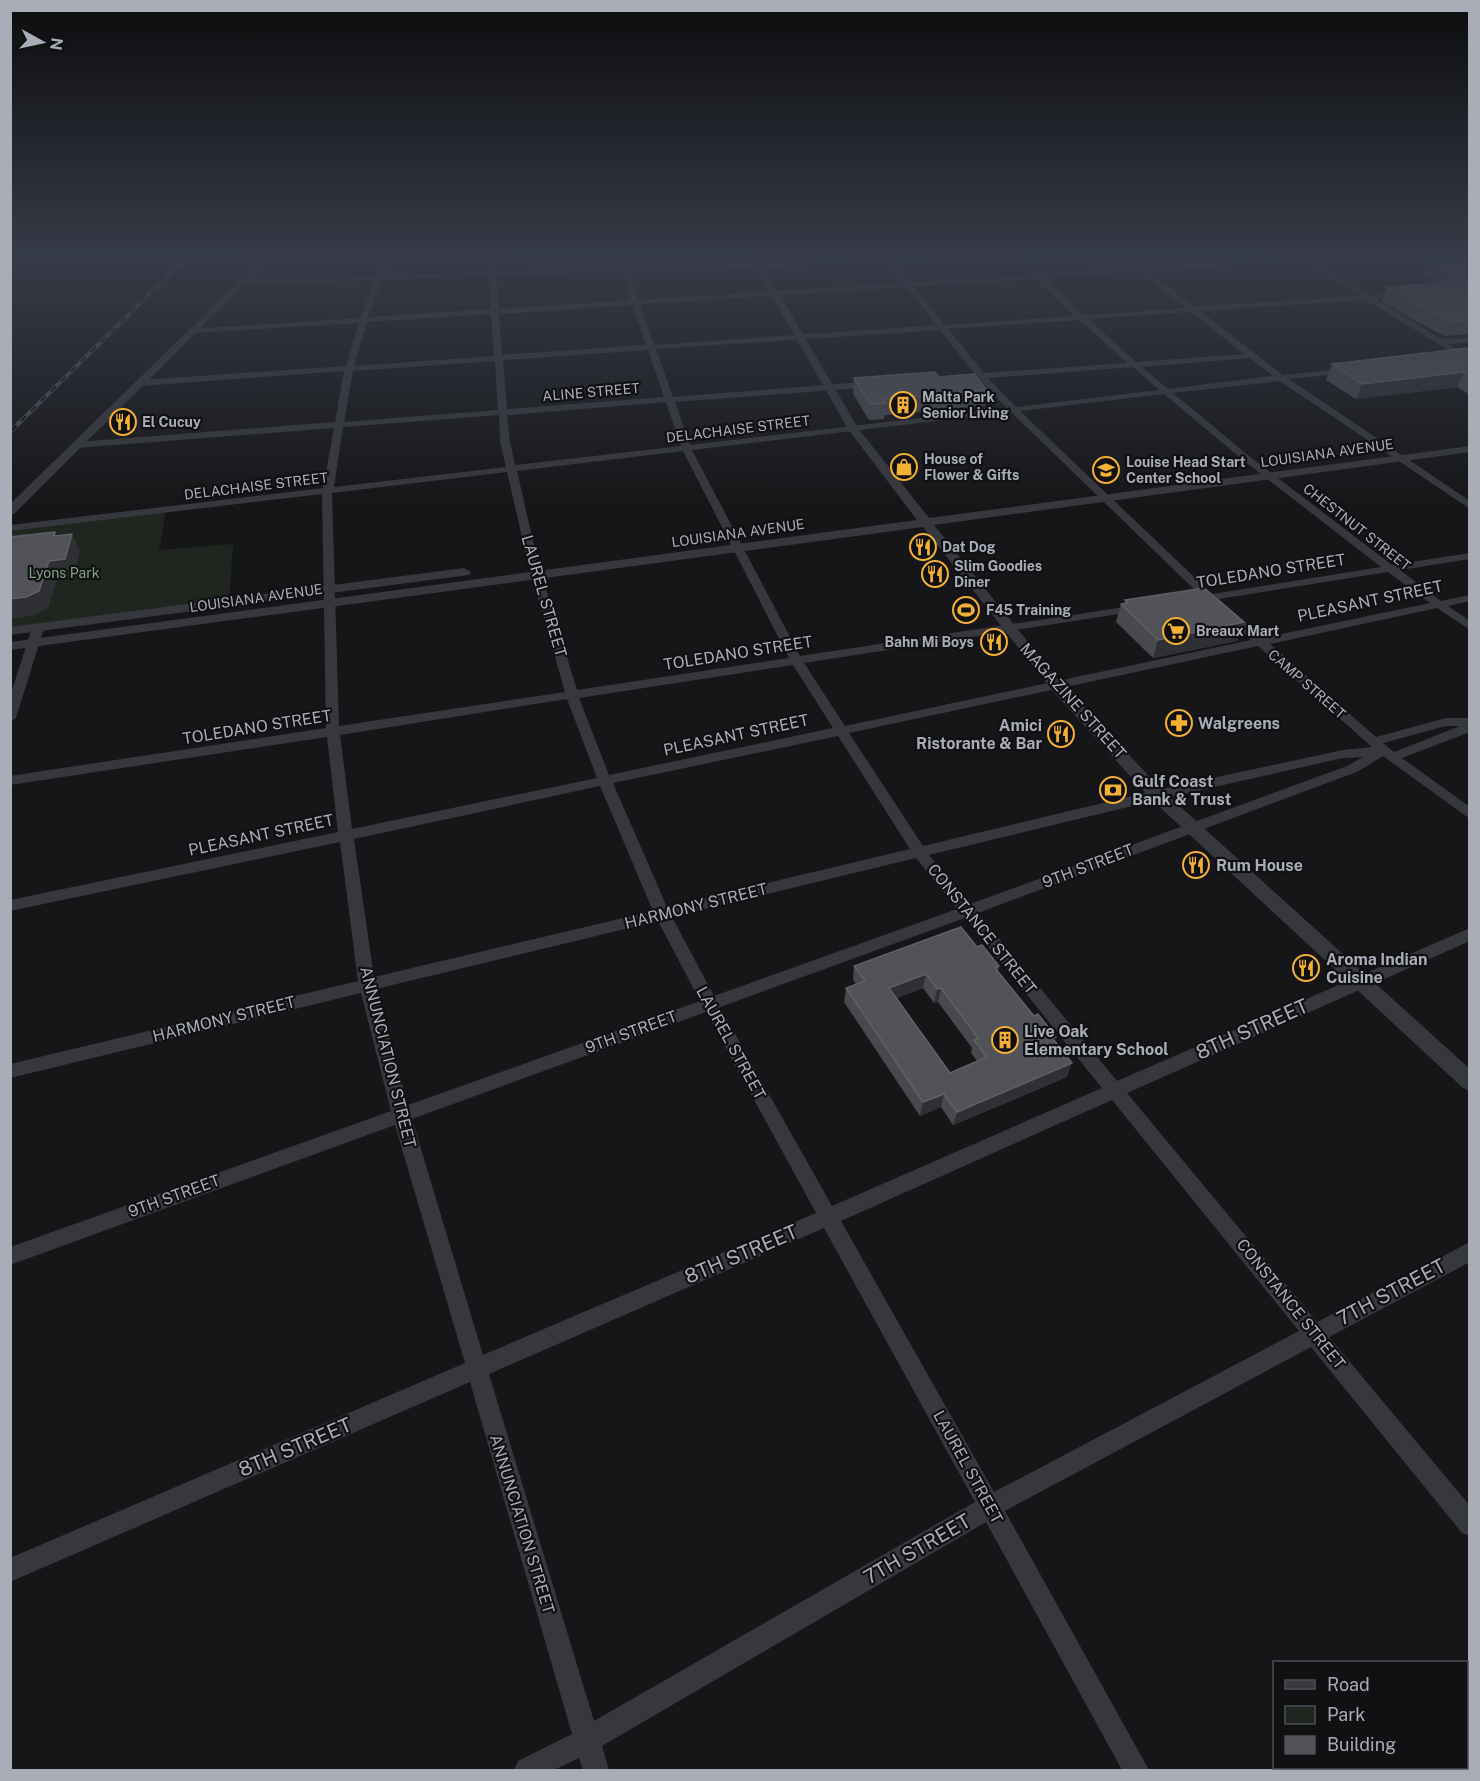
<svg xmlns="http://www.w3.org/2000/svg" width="1480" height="1781" viewBox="0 0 1480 1781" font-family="'Public Sans',sans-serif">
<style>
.green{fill:#1e261f}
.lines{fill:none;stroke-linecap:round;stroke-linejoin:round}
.minor{fill:#37383d;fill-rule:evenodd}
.tertiary{fill:#37383d;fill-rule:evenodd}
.rail-far1-casing{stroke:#4a4c52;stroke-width:4}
.rail-casing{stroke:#4a4c52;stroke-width:4.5}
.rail-far1{stroke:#111113;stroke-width:2;stroke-dasharray:7;stroke-linecap:butt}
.rail{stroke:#111113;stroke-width:3;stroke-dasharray:9;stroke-linecap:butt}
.wall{fill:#47494d;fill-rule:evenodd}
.shaded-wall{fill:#2f3033}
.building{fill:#525359;stroke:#5f6168;stroke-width:1.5;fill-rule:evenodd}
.labels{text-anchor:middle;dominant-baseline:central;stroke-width:4.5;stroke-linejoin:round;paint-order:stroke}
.far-street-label{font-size:14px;fill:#a8adb8;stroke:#111113}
.far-poi-label{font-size:14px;font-weight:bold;fill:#a8adb8;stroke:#111113;text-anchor:start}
.far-park-label{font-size:14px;fill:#7fa381;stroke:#111113}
.street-label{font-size:16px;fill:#a8adb8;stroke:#111113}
.poi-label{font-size:16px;font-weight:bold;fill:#a8adb8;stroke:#111113;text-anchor:start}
.near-street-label{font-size:20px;fill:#a8adb8;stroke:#111113}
</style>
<rect width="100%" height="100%" fill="#161618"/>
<path class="green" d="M166 510 159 550 233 544 229 603 11 631 10 528Z"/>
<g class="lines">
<path class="minor" d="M385 255H391L384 275 489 272 491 255H497L496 272 622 268 620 255H626L629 268 885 259 883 255H889L892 259 1089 255 1086 257 895 263 911 282 1032 275 1035 272 1039 274 1136 268 1121 255H1128L1144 267 1304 256 1372 255 1369 257 1313 261 1369 295 1407 293 1404 297 1376 299 1441 339 1470 338V342L1448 344 1470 357V363L1366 300 1200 311 1283 375 1351 368 1352 370 1348 373 1289 379 1470 501V509L1280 381 1173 393 1249 456 1392 565 1470 553V559L1400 570 1441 601 1470 595V601L1448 606 1470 621V630L1437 608 1270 644 1376 737 1446 718H1470V732L1402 758 1470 807V819L1383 756 1357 772 978 913 1117 1081 1470 928V941L1127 1093 1317 1322 1470 1242V1262L1329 1337 1470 1506V1536L1462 1533 1311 1347 1005 1511 1149 1770H1122L986 1522 602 1746 609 1770H583L579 1758 554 1770H514L518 1761 572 1734 470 1382 10 1582V1558L465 1363 395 1125 10 1265V1247L391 1111 361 993 10 1078V1064L358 981 340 842 10 911V900L338 832 327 737 10 785V776L326 728 322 494 10 531V525L323 488 334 428 77 448 72 445 77 442 335 422 344 371 140 386 136 383 140 380 346 366 359 323 193 333 189 331 193 329 360 318 375 280 243 284 239 282 243 280 377 276ZM1304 261 1360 296 1195 307 1149 271ZM888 263 904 283 638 300 630 272ZM623 272 631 300 499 309 496 276ZM1141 272 1186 308 1083 315 1044 278ZM489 276 491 309 368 317 382 280ZM1036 279 1075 316 945 325 914 287ZM907 287 937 325 654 345 640 304ZM633 305 646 345 502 355 499 314ZM1191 312 1244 354 1136 362 1088 319ZM491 314 494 356 354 366 367 322ZM1080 320 1127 363 984 373 948 329ZM940 330 975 374 954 376V380L979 379 1007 408 690 445 675 402 873 387 877 384 873 381 673 397 656 349ZM648 350 664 397 507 409 503 360ZM1250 358 1273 376 1168 389 1142 367ZM495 361 498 410 344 422 353 371ZM1133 367 1159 390 1016 407 988 378ZM1164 394 1243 460 1381 567 1212 594 1020 411ZM666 402 681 446 515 465 510 441 507 415ZM1011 412 1201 596 1190 598V602L1207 601 1251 640 845 726 804 663 1138 611 1144 608 1138 605 800 656 692 450ZM499 415 500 441 506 467 334 487 343 427ZM683 451 789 658 577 690 538 563 517 471ZM507 472 528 563 565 692 339 726 332 493ZM1388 572 1430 603 1263 638 1219 599ZM1258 646 1372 747 1343 750 1157 790 923 846 849 733ZM793 665 833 728 609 775 579 698ZM567 699 597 778 352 829 340 735ZM1446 726H1460L1394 752 1383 743ZM838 736 910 849 667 907 613 783ZM1363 757 1347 766 970 904 929 855 1157 800 1343 758ZM600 786 653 911 374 977 354 839ZM916 858 957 909 714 996 672 917ZM965 918 1102 1088 832 1206 720 1007ZM658 921 700 1001 408 1105 376 989ZM706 1012 816 1213 483 1355 412 1119ZM1112 1100 1299 1331 994 1492 841 1221ZM824 1228 975 1502 594 1721 489 1374Z
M38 625 44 628 16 718 10 722V696L32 628Z"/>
<path class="tertiary" d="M266 255H274L14 514 10 515V504Z
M751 255H759L763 266 858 428 929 518 1470 446V452L934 525 1061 683 1163 791 1470 1069V1091L1463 1088 1151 799 1051 689 923 527 10 650V642L917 520 848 429 755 266Z
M464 568 471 572 469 575 10 635V627Z"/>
<defs>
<path id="rail-far1" d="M21 421 189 255"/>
<path id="rail" d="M10 432 22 420"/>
</defs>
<use href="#rail-far1" class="rail-far1-casing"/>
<use href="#rail" class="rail-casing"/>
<use href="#rail-far1" class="rail-far1"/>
<use href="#rail" class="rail"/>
</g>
<path class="wall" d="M1470 255V334L1445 336 1417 322 1382 301 1387 287 1441 283 1424 274 1429 260H1439L1440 257Z
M1470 350V395L1457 387 1356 399 1326 380 1332 364Z
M939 377 987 390 985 406 885 415 884 419 869 420 853 394 854 378Z
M1125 600 1244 622 1237 641 1153 658 1116 622 1121 604H1124Z
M977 947 999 966 998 971 1055 1042 1067 1077 953 1125 941 1107 920 1116 844 1002 846 988 856 984 853 980 854 966ZM923 988 934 1003 938 1002 972 1048 971 1053 977 1061 950 1073 897 998Z"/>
<path class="shaded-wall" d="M1464 372 1457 387 1356 399 1362 384Z
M72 534 80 551 74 577 57 579 48 608 36 615 10 619V599L49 561Z
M1244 622 1237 641 1153 658 1158 640Z
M926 974 923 988 887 1002 889 988Z
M941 988 938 1002 934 1003 937 989Z
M1072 1063 1067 1077 953 1125 957 1112Z
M944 1094 941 1107 920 1116 923 1102Z"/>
<path class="building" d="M1470 255V273L1454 274 1429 260 1444 259 1440 257Z
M1470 281V320L1451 322 1423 308 1387 287Z
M1467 348 1470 350V375L1464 372 1362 384 1332 364Z
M935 372 939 377 974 374 987 390 883 399 886 403 870 404 854 378Z
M55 532 54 536 72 534 65 559 49 561 39 591 26 597 10 599V537Z
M1204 588 1244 622 1158 640 1121 604 1128 603 1125 600Z
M961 927 977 947 982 945 999 966 995 968 1034 1016 1038 1014 1056 1037 1053 1039 1072 1063 957 1112 944 1094 923 1102 846 988 865 981 854 966ZM926 974 937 989 941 988 978 1038 974 1040 987 1057 950 1073 889 988Z"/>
<linearGradient id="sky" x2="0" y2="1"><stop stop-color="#0c0c0d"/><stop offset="0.51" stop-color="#363c48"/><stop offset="1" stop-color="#363c48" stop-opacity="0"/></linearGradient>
<rect width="1480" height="504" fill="url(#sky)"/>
<defs>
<symbol id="building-ring" viewBox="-11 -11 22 22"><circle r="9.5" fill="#111113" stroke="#f2b134" stroke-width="1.5"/><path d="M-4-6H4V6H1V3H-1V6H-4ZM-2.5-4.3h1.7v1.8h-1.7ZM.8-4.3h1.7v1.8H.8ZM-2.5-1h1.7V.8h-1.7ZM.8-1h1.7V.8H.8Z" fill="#f2b134"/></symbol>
<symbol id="restaurant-ring" viewBox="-11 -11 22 22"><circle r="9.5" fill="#111113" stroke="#f2b134" stroke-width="1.5"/><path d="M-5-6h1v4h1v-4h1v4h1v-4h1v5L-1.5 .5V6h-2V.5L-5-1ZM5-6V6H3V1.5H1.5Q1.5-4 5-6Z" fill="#f2b134"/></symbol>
<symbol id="shop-ring" viewBox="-11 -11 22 22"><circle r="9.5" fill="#111113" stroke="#f2b134" stroke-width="1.5"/><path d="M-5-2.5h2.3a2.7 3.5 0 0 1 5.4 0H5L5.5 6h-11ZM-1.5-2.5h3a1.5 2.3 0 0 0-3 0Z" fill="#f2b134"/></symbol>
<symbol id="school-ring" viewBox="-11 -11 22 22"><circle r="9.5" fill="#111113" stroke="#f2b134" stroke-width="1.5"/><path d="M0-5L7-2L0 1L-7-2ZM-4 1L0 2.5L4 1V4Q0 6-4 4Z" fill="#f2b134"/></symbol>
<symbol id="stadium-ring" viewBox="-11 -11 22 22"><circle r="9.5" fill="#111113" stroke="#f2b134" stroke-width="1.5"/><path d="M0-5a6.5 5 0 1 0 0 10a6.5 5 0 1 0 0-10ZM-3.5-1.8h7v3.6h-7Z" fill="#f2b134"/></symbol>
<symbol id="supermarket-ring" viewBox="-11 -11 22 22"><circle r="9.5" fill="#111113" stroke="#f2b134" stroke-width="1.5"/><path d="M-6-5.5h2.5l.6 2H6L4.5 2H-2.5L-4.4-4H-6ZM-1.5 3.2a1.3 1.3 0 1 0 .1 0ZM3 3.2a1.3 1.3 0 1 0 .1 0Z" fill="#f2b134"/></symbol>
<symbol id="pharmacy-ring" viewBox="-11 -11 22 22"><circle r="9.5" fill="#111113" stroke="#f2b134" stroke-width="1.5"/><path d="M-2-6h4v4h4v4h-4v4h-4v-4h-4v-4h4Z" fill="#f2b134"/></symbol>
<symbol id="bank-ring" viewBox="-11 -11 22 22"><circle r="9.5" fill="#111113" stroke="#f2b134" stroke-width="1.5"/><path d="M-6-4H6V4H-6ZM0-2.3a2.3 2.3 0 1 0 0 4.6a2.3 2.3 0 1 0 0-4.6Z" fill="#f2b134"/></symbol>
</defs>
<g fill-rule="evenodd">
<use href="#building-ring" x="888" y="390" width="30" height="30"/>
<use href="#restaurant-ring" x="108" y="407" width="30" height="30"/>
<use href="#shop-ring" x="889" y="452" width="30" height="30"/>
<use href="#school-ring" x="1091" y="455" width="30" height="30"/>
<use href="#restaurant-ring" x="908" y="532" width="30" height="30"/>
<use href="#restaurant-ring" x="920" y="559" width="30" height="30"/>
<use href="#stadium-ring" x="951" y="595" width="30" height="30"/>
<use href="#supermarket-ring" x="1161" y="616" width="30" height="30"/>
<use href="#restaurant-ring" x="979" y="627" width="30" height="30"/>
<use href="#pharmacy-ring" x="1164" y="708" width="30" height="30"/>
<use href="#restaurant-ring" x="1046" y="719" width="30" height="30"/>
<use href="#bank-ring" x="1098" y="775" width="30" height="30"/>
<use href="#restaurant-ring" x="1181" y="850" width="30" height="30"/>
<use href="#restaurant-ring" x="1291" y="953" width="30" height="30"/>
<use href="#building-ring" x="990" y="1025" width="30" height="30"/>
</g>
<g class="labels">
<g class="far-street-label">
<text transform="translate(591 392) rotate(-5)">ALINE STREET</text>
<text transform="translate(738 429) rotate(-7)">DELACHAISE STREET</text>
<text transform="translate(1327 453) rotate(-8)">LOUISIANA AVENUE</text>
<text transform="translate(256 486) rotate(-7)">DELACHAISE STREET</text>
<text transform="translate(1357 527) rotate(38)">CHESTNUT STREET</text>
<text transform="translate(738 533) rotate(-8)">LOUISIANA AVENUE</text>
<text transform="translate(256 598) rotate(-8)">LOUISIANA AVENUE</text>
<text transform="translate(1307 684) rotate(41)">CAMP STREET</text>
</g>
<g class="far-poi-label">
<text x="922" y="397">Malta Park<tspan x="922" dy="16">Senior Living</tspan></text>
<text x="142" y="422">El Cucuy</text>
<text x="924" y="459">House of<tspan x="924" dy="16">Flower &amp; Gifts</tspan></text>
<text x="1126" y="462">Louise Head Start<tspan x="1126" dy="16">Center School</tspan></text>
<text x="942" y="547">Dat Dog</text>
<text x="954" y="566">Slim Goodies<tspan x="954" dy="16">Diner</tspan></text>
<text x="986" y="610">F45 Training</text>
<text x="1196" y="631">Breaux Mart</text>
<text x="974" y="642" text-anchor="end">Bahn Mi Boys</text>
</g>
<g class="far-park-label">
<text x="64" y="573">Lyons Park</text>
</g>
<g class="street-label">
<text transform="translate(1271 571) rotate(-9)">TOLEDANO STREET</text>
<text transform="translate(544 596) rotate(74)">LAUREL STREET</text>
<text transform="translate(1370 601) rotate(-12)">PLEASANT STREET</text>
<text transform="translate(738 653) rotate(-9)">TOLEDANO STREET</text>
<text transform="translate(1073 701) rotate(48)">MAGAZINE STREET</text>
<text transform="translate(257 727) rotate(-9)">TOLEDANO STREET</text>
<text transform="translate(736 735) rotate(-12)">PLEASANT STREET</text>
<text transform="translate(261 835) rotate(-12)">PLEASANT STREET</text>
<text transform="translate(1088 866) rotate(-21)">9TH STREET</text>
<text transform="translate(696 906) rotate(-14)">HARMONY STREET</text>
<text transform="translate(982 929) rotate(51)">CONSTANCE STREET</text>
<text transform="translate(224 1019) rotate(-14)">HARMONY STREET</text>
<text transform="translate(631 1032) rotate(-20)">9TH STREET</text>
<text transform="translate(731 1043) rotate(61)">LAUREL STREET</text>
<text transform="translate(388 1057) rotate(76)">ANNUNCIATION STREET</text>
<text transform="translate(174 1196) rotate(-20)">9TH STREET</text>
<text transform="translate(1291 1304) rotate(51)">CONSTANCE STREET</text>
<text transform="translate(968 1467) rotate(61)">LAUREL STREET</text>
<text transform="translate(522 1524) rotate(73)">ANNUNCIATION STREET</text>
</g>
<g class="poi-label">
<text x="1198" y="723">Walgreens</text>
<text x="1042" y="725" text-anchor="end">Amici<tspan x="1042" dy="18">Ristorante &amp; Bar</tspan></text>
<text x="1132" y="781">Gulf Coast<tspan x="1132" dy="18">Bank &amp; Trust</tspan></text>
<text x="1216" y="865">Rum House</text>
<text x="1326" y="959">Aroma Indian<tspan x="1326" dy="18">Cuisine</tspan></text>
<text x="1024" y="1031">Live Oak<tspan x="1024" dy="18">Elementary School</tspan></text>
</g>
<g class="near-street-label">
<text transform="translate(1252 1029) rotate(-24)">8TH STREET</text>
<text transform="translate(741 1254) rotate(-23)">8TH STREET</text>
<text transform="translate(1391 1292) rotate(-28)">7TH STREET</text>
<text transform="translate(295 1447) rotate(-23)">8TH STREET</text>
<text transform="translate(917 1549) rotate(-30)">7TH STREET</text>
</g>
</g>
<rect width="1480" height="1781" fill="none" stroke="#a8adb8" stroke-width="24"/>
<rect x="1273" y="1661" width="195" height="108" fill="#111113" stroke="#4d4f55" stroke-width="1.5"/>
<rect x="1285" y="1680" width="30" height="9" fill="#37383d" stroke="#4d4f55" stroke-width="1.5"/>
<text x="1327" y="1691" font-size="18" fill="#a8adb8">Road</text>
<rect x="1285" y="1706" width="30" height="18" fill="#1e261f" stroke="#4d4f55" stroke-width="1.5"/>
<text x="1327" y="1721" font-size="18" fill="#a8adb8">Park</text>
<rect x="1285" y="1736" width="30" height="18" fill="#525359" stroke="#4d4f55" stroke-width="1.5"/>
<text x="1327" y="1751" font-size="18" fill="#a8adb8">Building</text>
<g transform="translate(42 42) rotate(98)" stroke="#111113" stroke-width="4.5" paint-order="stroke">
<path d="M0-4.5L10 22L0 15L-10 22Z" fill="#a8adb8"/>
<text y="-9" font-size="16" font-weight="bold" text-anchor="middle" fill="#a8adb8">N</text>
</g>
</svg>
